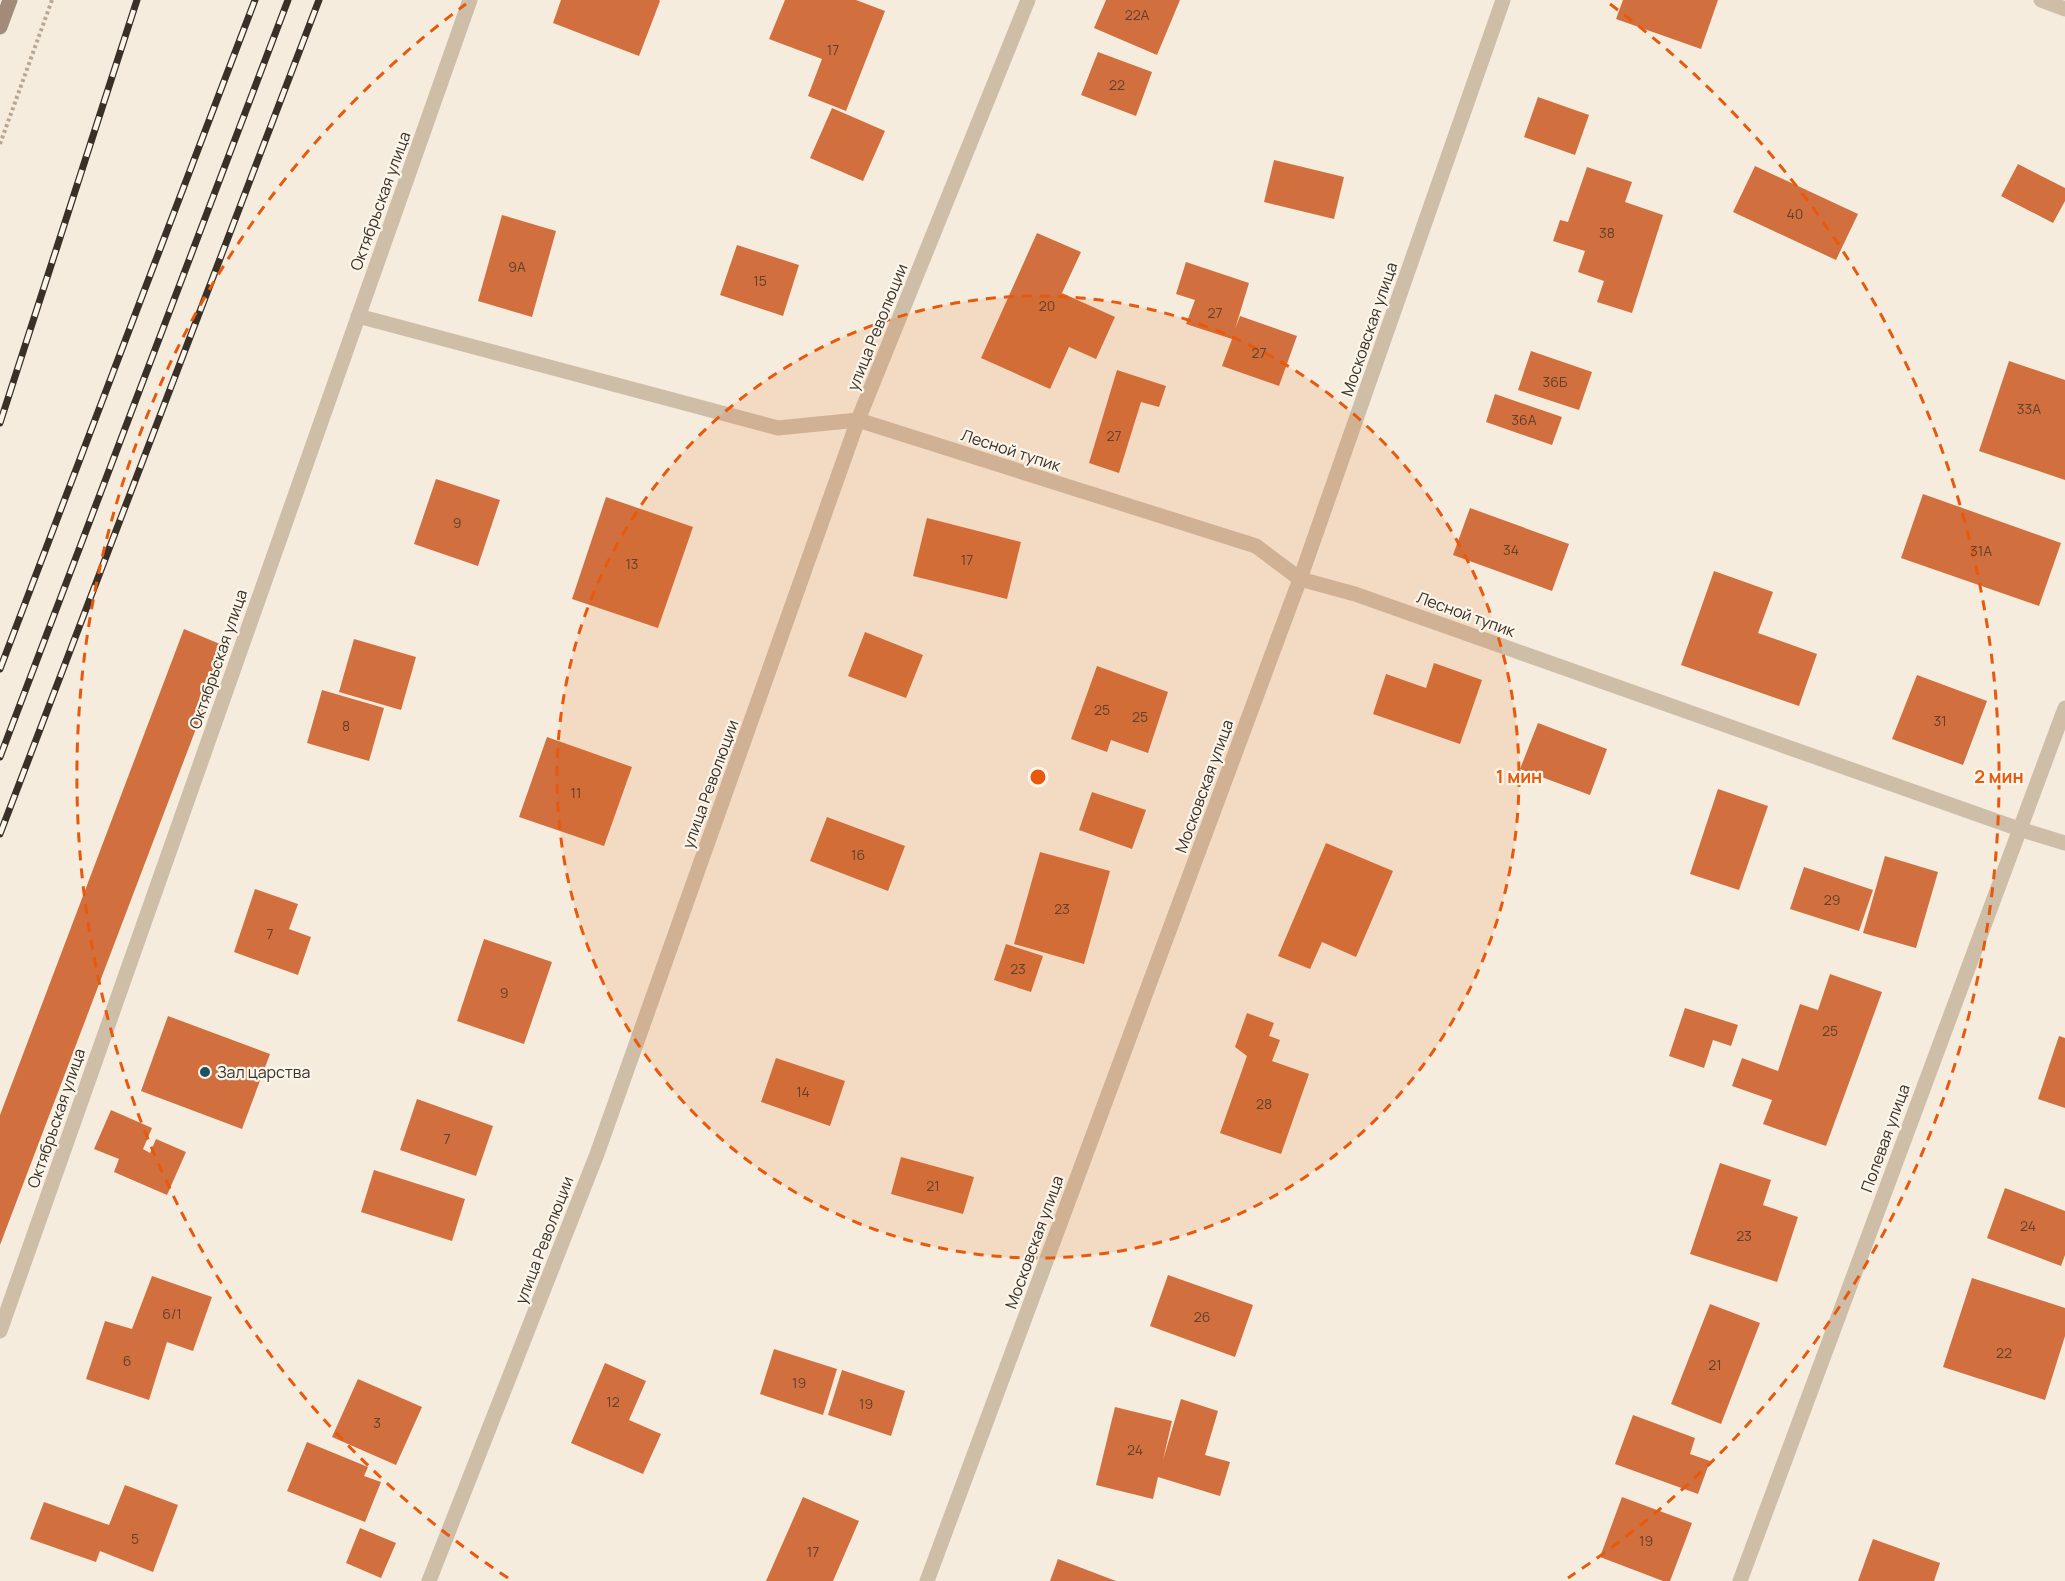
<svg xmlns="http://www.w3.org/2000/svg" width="2065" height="1581" viewBox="0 0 2065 1581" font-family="Manrope,sans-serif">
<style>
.building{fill:#d1703e}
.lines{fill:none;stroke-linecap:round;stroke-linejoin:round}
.path{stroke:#baa791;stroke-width:4;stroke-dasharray:3 3;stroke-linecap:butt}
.minor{stroke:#cebda7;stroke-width:15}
.tertiary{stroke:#cebda7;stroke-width:15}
.secondary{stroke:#a28b78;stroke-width:15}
.rail-casing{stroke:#3a3028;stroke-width:7}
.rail{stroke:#fbf5ea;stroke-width:4.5;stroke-dasharray:14;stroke-linecap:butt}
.ring{fill:none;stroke:#e8590c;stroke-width:3;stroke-dasharray:10 8}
.poi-dot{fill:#195460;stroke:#fbf5ea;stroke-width:2}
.labels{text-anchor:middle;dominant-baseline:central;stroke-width:4.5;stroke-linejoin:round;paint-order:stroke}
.number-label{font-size:14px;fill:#60402e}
.street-label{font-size:16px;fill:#3a3028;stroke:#fbf5ea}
.poi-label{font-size:16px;fill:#3a3028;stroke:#fbf5ea;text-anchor:start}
.centre{fill:#e8590c;stroke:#fbf5ea;stroke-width:3}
.ring-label{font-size:18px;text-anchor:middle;font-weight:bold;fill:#e8590c;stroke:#fbf5ea;stroke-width:4.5;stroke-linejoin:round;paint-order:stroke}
</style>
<rect width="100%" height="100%" fill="#f5ecdd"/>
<path class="building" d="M561 0H659L660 1 639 56 553 23Z
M785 0H856L885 11 846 111 808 96 822 59 769 39Z
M1106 0H1180L1157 55 1094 28Z
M1623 0H1718L1701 49 1616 19Z
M1098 52 1152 72 1136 116 1081 95Z
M1538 97 1589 115 1575 155 1524 137Z
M832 108 885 131 863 181 810 158Z
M1274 160 1344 177 1334 219 1264 202Z
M2018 164 2065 188V201L2053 223 2001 196Z
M1755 166 1858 214 1836 260 1733 212Z
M1587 167 1632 182 1625 202 1663 215 1632 313 1597 302 1604 281 1578 272 1585 251 1553 241 1560 220 1568 222Z
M502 215 556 231 532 317 478 301Z
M1037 233 1081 252 1062 293 1115 317 1096 359 1069 347 1050 389 981 358Z
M737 245 799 265 783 316 720 295Z
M1186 262 1249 283 1235 329 1240 316 1297 336 1279 386 1222 366 1232 339 1186 324 1195 300 1176 294Z
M1531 351 1592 372 1579 410 1518 390Z
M2009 361 2065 380V480L1979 451Z
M1117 370 1166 386 1159 407 1141 402 1119 473 1089 463Z
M1495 394 1562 417 1552 445 1486 422Z
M436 479 500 500 478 566 414 544Z
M1923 494 2061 543 2039 606 1901 558Z
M606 497 693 527 658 628 572 599Z
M1470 508 1569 544 1552 591 1453 555Z
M927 518 1021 542 1007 599 913 576Z
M1714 571 1773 592 1758 633 1817 654 1799 706 1681 665Z
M184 629 227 647 0 1245V1115Z
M865 632 923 655 906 698 848 676Z
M354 639 416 657 401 710 339 692Z
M1434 663 1482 680 1460 744 1373 714 1386 674 1426 688Z
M1097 666 1168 692 1148 753 1111 740 1107 752 1071 739Z
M1917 675 1987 701 1963 765 1892 739Z
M322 690 384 708 369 761 307 743Z
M1538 723 1607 749 1590 795 1520 769Z
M547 737 632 767 604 846 519 817Z
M1718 789 1768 806 1739 890 1690 874Z
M1092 792 1146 810 1132 849 1079 830Z
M827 817 905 846 888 891 810 861Z
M1326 843 1393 871 1356 957 1322 942 1310 969 1278 956Z
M1040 852 1110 871 1084 964 1014 944Z
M1885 856 1938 872 1916 948 1863 933Z
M1804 867 1873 890 1859 931 1790 909Z
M255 889 298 904 289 929 311 937 298 975 234 952Z
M484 939 552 962 524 1044 457 1021Z
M1006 944 1043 956 1031 992 994 980Z
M1830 974 1882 992 1826 1146 1763 1124 1772 1100 1732 1086 1742 1058 1778 1071 1800 1004 1818 1010Z
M1685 1008 1738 1025 1731 1046 1713 1040 1704 1068 1669 1056Z
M1247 1013 1274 1023 1269 1036 1280 1040 1272 1061 1309 1074 1281 1154 1220 1133 1247 1056 1235 1047Z
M168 1016 270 1054 242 1129 141 1091Z
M2059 1036 2065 1038V1108L2038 1099Z
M776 1058 845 1081 830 1126 761 1102Z
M417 1099 493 1126 476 1176 400 1150Z
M111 1110 152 1128 143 1149 150 1153 156 1139 186 1152 167 1195 114 1172 119 1159 94 1149Z
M901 1157 974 1177 963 1214 891 1194Z
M1720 1163 1771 1180 1763 1205 1798 1217 1777 1282 1690 1254Z
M374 1170 465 1199 452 1241 361 1212Z
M2005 1188 2065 1211V1255L2061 1266 1987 1238Z
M1168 1275 1253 1305 1235 1357 1150 1326Z
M152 1276 212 1297 193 1351 167 1342 149 1400 86 1379 105 1321 132 1329Z
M1972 1278 2065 1308V1336L2045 1400 1943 1367Z
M1710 1304 1760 1323 1721 1424 1671 1404Z
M774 1349 837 1369 823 1415 760 1394Z
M605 1363 646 1381 629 1420 661 1434 643 1474 571 1443Z
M842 1370 905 1391 891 1436 828 1415Z
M358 1379 422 1407 396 1465 332 1437Z
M1181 1399 1218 1411 1205 1455 1230 1462 1220 1496 1158 1477 1153 1499 1096 1485 1115 1407 1172 1421 1163 1460Z
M1633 1415 1695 1438 1690 1454 1710 1461 1698 1494 1615 1464Z
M307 1442 368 1467 364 1476 381 1482 365 1522 287 1491Z
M125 1485 178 1505 153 1572 100 1551 96 1562 30 1539 44 1502 109 1525Z
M803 1497 859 1521 833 1581H766Z
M1622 1497 1692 1523 1670 1581H1663L1600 1557Z
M360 1528 396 1543 381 1578 346 1563Z
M1873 1539 1940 1563 1934 1581H1858Z
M1058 1559 1116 1581H1050Z"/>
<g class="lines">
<path class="path" d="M0 144 52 0"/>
<path class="minor" d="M2041 0 2065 9
M358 316 778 428 858 420 1256 546 1300 579 1355 594 2019 829 2065 843
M0 1331 470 0
M429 1581 597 1154 858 420 1028 0
M1740 1581 2065 708"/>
<path class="tertiary" d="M927 1581 1300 579 1503 0"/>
<path class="secondary" d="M0 27 10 0"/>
<defs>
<path id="rail" d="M0 423 137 0
M0 669 255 0
M0 757 288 0
M0 834 319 0"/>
</defs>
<use href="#rail" class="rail-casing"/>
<use href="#rail" class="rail"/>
</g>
<circle cx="1038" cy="777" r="481" fill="#e8590c" fill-opacity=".12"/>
<g class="ring">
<circle cx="1038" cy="777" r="481"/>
<path d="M508 1578A961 961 0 0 1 466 4M1610 4A961 961 0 0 1 1568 1578"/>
</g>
<circle class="poi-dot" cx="205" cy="1072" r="6"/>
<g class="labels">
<g class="number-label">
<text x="1137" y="14">22А</text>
<text x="833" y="49">17</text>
<text x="1117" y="84">22</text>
<text x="1795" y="213">40</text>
<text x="1607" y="232">38</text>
<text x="517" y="266">9А</text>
<text x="760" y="280">15</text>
<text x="1047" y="305">20</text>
<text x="1215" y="312">27</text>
<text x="1259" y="352">27</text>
<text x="1555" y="381">36Б</text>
<text x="2029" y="408">33А</text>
<text x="1524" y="419">36А</text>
<text x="1114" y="435">27</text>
<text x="457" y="522">9</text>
<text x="1511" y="549">34</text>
<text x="1981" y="550">31А</text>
<text x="967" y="559">17</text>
<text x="632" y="563">13</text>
<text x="1102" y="709">25</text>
<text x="1140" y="716">25</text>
<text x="1940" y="720">31</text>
<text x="346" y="725">8</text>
<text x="576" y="792">11</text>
<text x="858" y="854">16</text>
<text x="1832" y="899">29</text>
<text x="1062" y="908">23</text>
<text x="270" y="933">7</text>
<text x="1018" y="968">23</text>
<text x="504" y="992">9</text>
<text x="1830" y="1030">25</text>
<text x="803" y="1091">14</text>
<text x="1264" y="1103">28</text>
<text x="447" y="1138">7</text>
<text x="933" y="1185">21</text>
<text x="2028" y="1225">24</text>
<text x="1744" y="1235">23</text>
<text x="172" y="1313">6/1</text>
<text x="1202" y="1316">26</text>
<text x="2004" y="1352">22</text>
<text x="127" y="1360">6</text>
<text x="1715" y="1364">21</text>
<text x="799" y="1382">19</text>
<text x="613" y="1401">12</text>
<text x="866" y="1403">19</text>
<text x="377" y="1422">3</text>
<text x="1135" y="1449">24</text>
<text x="135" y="1538">5</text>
<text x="1646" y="1540">19</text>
<text x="813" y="1551">17</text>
</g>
<g class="street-label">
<text transform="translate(380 201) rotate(-70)">Октябрьская улица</text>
<text transform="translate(877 327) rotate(-68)">улица Революции</text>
<text transform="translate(1369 329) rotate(-71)">Московская улица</text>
<text transform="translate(1011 450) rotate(18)">Лесной тупик</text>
<text transform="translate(1466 614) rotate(20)">Лесной тупик</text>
<text transform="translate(218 659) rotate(-71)">Октябрьская улица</text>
<text transform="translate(710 784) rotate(-70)">улица Революции</text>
<text transform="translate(1204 786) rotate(-70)">Московская улица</text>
<text transform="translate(56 1118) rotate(-71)">Октябрьская улица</text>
<text transform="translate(1885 1138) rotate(-70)">Полевая улица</text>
<text transform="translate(544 1240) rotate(-69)">улица Революции</text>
<text transform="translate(1034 1242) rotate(-70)">Московская улица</text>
</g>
<g class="poi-label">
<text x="217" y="1072">Зал царства</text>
</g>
</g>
<circle cx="1038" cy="777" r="9" class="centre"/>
<g class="ring-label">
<text x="1519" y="783">1 мин</text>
<text x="1999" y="783">2 мин</text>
</g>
</svg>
